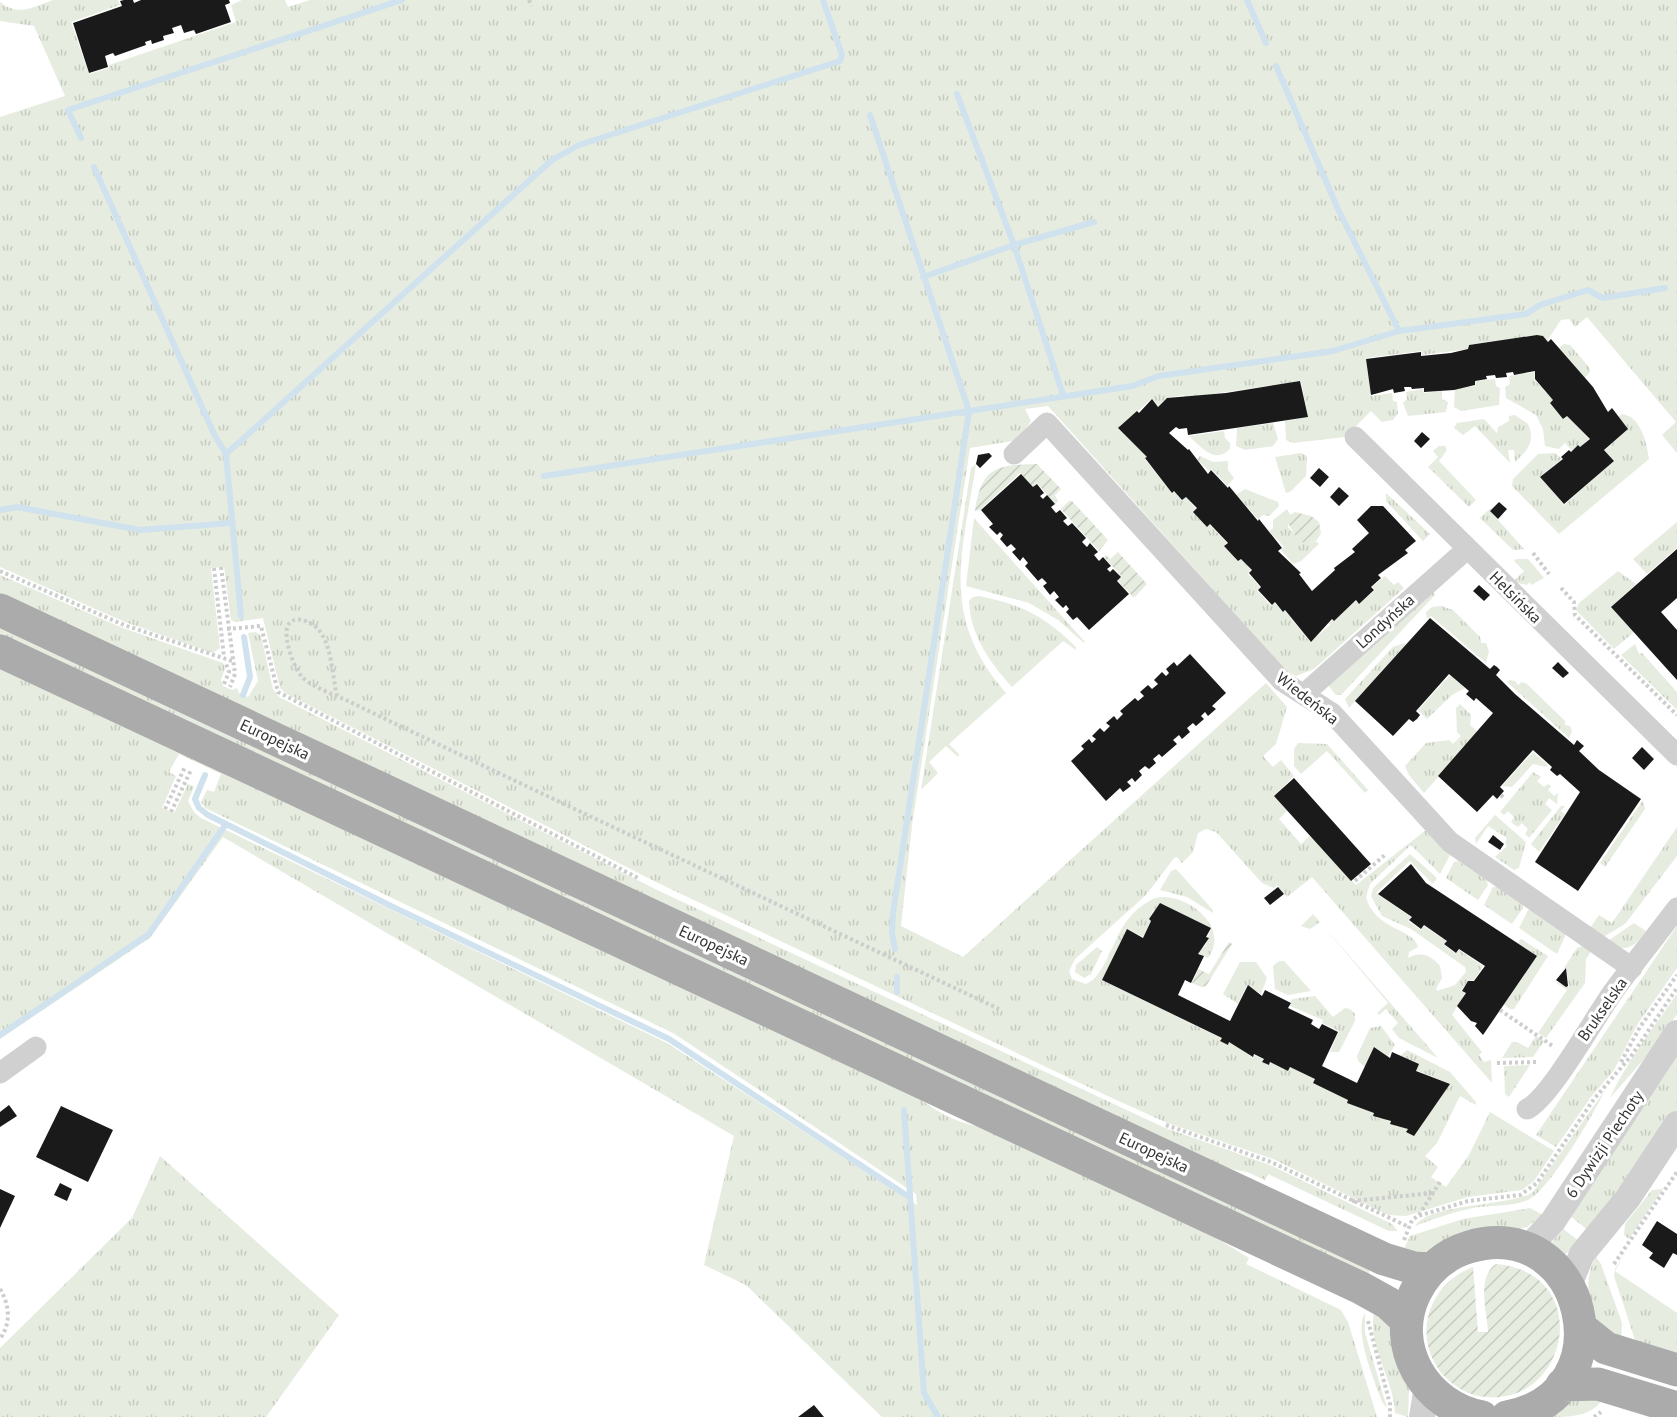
<svg xmlns="http://www.w3.org/2000/svg" width="1677" height="1417" viewBox="0 0 1677 1417" font-family="'PT Sans',sans-serif">
<style>
.grass{fill:url(#grass-tufts);fill-rule:evenodd}
.garden{fill:url(#garden-furrows)}
.lines{fill:none;stroke-linecap:round;stroke-linejoin:round}
.stream{stroke:#cfe2ee;stroke-width:6}
.building{fill:#1a1a1a}
.path{stroke:#cdcdcd;stroke-width:4;stroke-dasharray:3 3;stroke-linecap:butt}
.minor{stroke:#d0d0d0;stroke-width:21}
.tertiary{stroke:#d0d0d0;stroke-width:26}
.primary{stroke:#ababab;stroke-width:33}
.labels{text-anchor:middle;dominant-baseline:central;stroke-width:6;stroke-linejoin:round;paint-order:stroke}
.street-label{font-size:16px;fill:#333;stroke:#fff}
</style>
<defs>
<pattern id="grass-tufts" width="24" height="20" patternUnits="userSpaceOnUse" patternTransform="scale(1.5)"><rect width="24" height="20" fill="#e6ecdf"/><path d="M3 7l-1-3M5 7V3M7 7l1-3M15 17l-1-3M17 17v-4M19 17l1-3" fill="none" stroke="#c6cbc0"/></pattern>
<pattern id="garden-furrows" width="10" height="10" patternUnits="userSpaceOnUse" patternTransform="scale(1.5)"><rect width="10" height="10" fill="#e6ecdf"/><path d="M-1 1l2-2M0 10L10 0M9 11l2-2" fill="none" stroke="#c6cbc0"/></pattern>
</defs>
<rect width="100%" height="100%" fill="#fff"/>
<path class="grass" d="M53 0H118L120 5 71 22 89 74 109 68V65L236 22 231 5 242 0H285L288 7 310 0H1677V453L1662 435 1676 422 1587 317 1575 327 1569 319 1561 320 1547 341 1543 336 1537 335 1468 345V349L1422 355 1421 351 1366 358 1371 396 1392 393 1393 401 1397 402 1398 413 1393 420 1382 422 1371 411 1345 437 1293 443 1286 440 1285 421 1308 417 1301 381 1185 398 1184 395 1167 398 1158 406 1151 399 1118 429 1147 457 1145 459 1172 493 1174 491 1182 500 1186 497 1196 509 1193 512 1207 527 1210 525 1227 543 1224 546 1238 561 1241 559 1251 570 1248 574 1260 587 1257 590 1271 606 1275 603 1283 612 1285 611 1310 642 1330 625 1329 623 1356 601 1359 604 1375 590 1372 587 1385 576 1394 585 1398 582 1404 588 1314 669 1296 676 1287 672 1048 406 1025 409 1031 421 1018 440 970 448 912 825 901 926 963 957 1266 683 1287 707 1276 744 1263 756 1273 767 1281 760 1294 776 1274 796 1287 811 1279 819 1301 844 1310 836 1356 885 1426 830 1450 855 1440 874 1411 845 1370 884 1366 897C1374 930 1415 929 1418 947L1409 952 1408 958C1420 951 1431 955 1440 966L1442 978 1436 989 1437 991 1455 985 1466 972 1465 967 1411 929 1382 916 1371 896 1373 888 1410 854 1437 878 1433 884 1410 861 1376 893 1411 917 1408 921 1421 930 1424 926 1446 941 1443 944 1456 954 1459 950 1483 966 1474 980 1468 981 1461 991 1465 993 1452 1015 1482 1052 1479 1055 1484 1062 1491 1060 1492 1083 1312 877 1287 897 1277 885 1274 888 1262 883 1216 832 1206 829 1198 833 1193 852 1182 863 1177 857 1174 858 1146 895 1075 959 1069 971 1072 979 1086 984 1093 980C1117 954 1113 921 1151 900 1174 886 1234 922 1208 958L1198 953 1202 946 1205 947 1211 928 1160 903 1156 912 1153 911 1149 919 1151 921 1143 937 1127 929 1102 980 1221 1038 1220 1041 1228 1045 1230 1042 1252 1057 1254 1055 1263 1059 1262 1062 1269 1065 1271 1063 1288 1071 1291 1067 1315 1079 1313 1083 1348 1100 1347 1103 1374 1113 1373 1116 1380 1119 1382 1117 1397 1127 1398 1125 1407 1129 1406 1132 1419 1129 1450 1084 1416 1070 1419 1064 1400 1056 1407 1050 1450 1072 1476 1102V1105L1460 1096 1437 1143 1425 1156 1438 1167 1431 1177 1446 1187 1469 1155 1490 1112 1554 1151 1534 1181 1522 1190 1468 1197 1406 1216 1388 1215 1273 1159 1165 1122 1099 1092 658 883 285 693 280 688 263 618 235 622 231 620 224 567 211 568 220 648 213 653 125 622 0 567V117L65 96 34 26 0 21V2C18 17 34 7 53 0Z
M1564 344 1570 345 1589 367 1590 372 1584 379 1558 349Z
M1535 372 1534 379 1553 400 1550 404 1563 419 1567 416 1589 439 1580 447 1578 445 1572 451 1565 443 1559 449 1545 446 1543 429 1536 415 1506 398 1505 387 1510 384 1509 376Z
M1495 379 1496 386 1500 388 1499 405 1461 411 1454 407 1455 389 1476 386 1475 381Z
M1423 389 1424 393 1442 391V399L1448 402 1446 412 1408 416 1403 403 1407 399 1406 392Z
M1622 414C1641 416 1647 444 1649 459L1559 534 1512 486 1513 479 1538 454 1555 453 1562 459 1540 477 1564 505 1614 461 1605 450 1628 429 1618 417Z
M1515 415 1528 424C1536 441 1527 451 1515 462L1514 450H1508L1510 463 1475 426 1463 435 1454 428 1457 423 1484 419 1497 433 1498 427 1509 421V416Z
M1273 423 1278 439 1273 446 1245 450 1236 446 1237 428Z
M1224 431 1225 438 1230 443V449C1215 465 1200 446 1189 436Z
M1439 446H1445L1447 450 1439 461 1476 500 1469 507 1428 467 1438 457 1433 451Z
M1301 453 1307 456 1306 476 1290 492 1286 493 1275 457Z
M1200 456 1213 462 1228 461V470L1234 478 1227 486 1212 469 1209 471 1197 459Z
M976 464C962 555 939 616 1006 693L949 744 959 754 958 757 946 746 929 762 938 773 921 790 971 468Z
M1245 489 1278 502 1279 506 1269 516 1263 515 1258 519 1236 495Z
M1386 493 1430 534 1423 541 1386 501Z
M1492 507 1490 511 1524 549 1513 550 1480 518Z
M1287 509 1290 514 1288 527C1298 536 1299 548 1316 541L1319 544 1301 561 1293 564 1281 550 1284 547 1269 531 1273 528V520Z
M974 518 1085 642 1084 643 1058 620 1029 603 966 586Z
M1677 522V548L1647 574 1633 559Z
M1516 559H1528L1544 578 1531 585 1530 582 1527 585 1513 582 1524 571 1514 561Z
M1618 571 1636 584 1611 607 1634 632 1614 649 1576 610 1579 603Z
M0 575 123 628 223 663 225 669 221 680 223 686 232 690 237 688 239 693 248 697 258 681 248 633 256 632 261 636 273 689 279 697 655 889 1163 1127 1270 1165 1392 1224 1398 1231H1389L1268 1174 1265 1180 1247 1172 1207 1164 0 596Z
M1432 590 1435 595 1341 695H1336L1328 685Z
M979 596C1023 605 1044 616 1076 647V650L1063 641 1012 687C991 664 970 635 969 601L973 597Z
M1441 606 1453 610 1480 637 1481 643H1486L1489 651 1486 663 1431 616 1427 619 1426 612 1432 607Z
M0 622 1372 1265 1366 1279 0 637Z
M1405 643 1406 644 1349 708 1345 699 1393 647Z
M1635 644 1639 654 1642 653 1677 692V710L1621 655Z
M0 663 909 1089C934 1112 958 1125 993 1129L1180 1216 1249 1258 1246 1264 1341 1310 1348 1322 1377 1417H882L746 1285 704 1265 734 1136 223 837 150 938 0 1039ZM179 754 221 774 214 792 207 790 201 802 205 808 673 1033 916 1194 917 1205 667 1043 201 818 194 812 188 801 194 787 188 784 174 813 162 808 176 776 169 772Z
M1450 675 1465 688 1452 695 1427 719 1418 710Z
M1510 680 1515 681 1518 685 1522 682 1527 684 1565 721V725L1570 726 1572 731 1569 738 1507 682Z
M1460 704 1471 715 1470 725 1478 732 1424 793 1409 775 1405 766 1426 743 1449 740 1453 744 1461 736 1457 732 1456 708Z
M1298 743 1327 744 1368 790 1365 793 1327 751 1301 774 1294 766V749Z
M1533 752 1548 765 1546 767 1533 764 1512 787 1502 786Z
M1533 772 1541 777 1537 781 1544 787 1548 784 1551 786 1548 790 1554 796 1558 793 1557 804 1549 798 1545 804 1552 810 1529 838 1525 834 1528 829 1522 823 1518 827 1511 822 1514 817 1508 811 1504 815 1500 812Z
M1643 800 1645 809 1605 867 1600 863Z
M1561 806H1565L1561 811 1565 814 1539 852 1531 844Z
M1495 815 1526 842 1519 868 1514 870 1495 857 1507 846 1505 843 1507 838 1488 826 1476 844 1475 838Z
M1677 827V856L1625 924 1600 939 1590 928 1599 915 1612 923Z
M1458 861 1486 879 1488 885 1478 900 1446 878 1454 862Z
M1176 869 1213 910V913L1187 897 1160 890 1171 871Z
M1493 887H1498L1523 903V908L1512 924 1484 905Z
M1528 910H1533L1566 934 1557 954 1519 928Z
M1313 914 1438 1058 1399 1038 1392 1029 1398 1023 1386 1009 1379 1015 1377 1013 1388 1003 1320 922 1310 929 1301 926Z
M1634 923 1646 931C1633 949 1626 952 1605 943Z
M1677 926V968L1637 1025 1614 1070 1591 1097 1556 1147 1536 1135Z
M1521 939 1548 956 1514 1009H1510L1503 1004 1537 956 1518 943Z
M1585 945 1592 950 1586 959 1585 983 1546 1038 1538 1033 1567 990 1554 981 1569 987 1566 968H1564L1577 948Z
M1097 947 1102 951 1091 974 1084 978 1075 972 1076 965Z
M1284 961 1286 963 1311 991 1288 995 1275 989 1273 966 1279 961Z
M1240 962H1256L1267 978 1261 994 1247 985 1238 1004 1223 994Z
M1677 994V1014L1652 1050 1610 1098C1625 1064 1655 1026 1677 994Z
M1315 996 1333 1017 1345 1008 1350 1009 1355 1014V1021L1339 1052H1330L1339 1031 1322 1023 1323 1020 1290 1006 1292 999Z
M1381 1026 1395 1045 1388 1056 1375 1047 1365 1067 1358 1061 1357 1056 1370 1028Z
M1536 1036 1544 1041 1533 1057 1502 1058 1512 1042H1517L1528 1048Z
M1677 1054V1111L1622 1194 1589 1231 1570 1216Z
M1530 1065 1509 1097 1505 1094 1504 1066Z
M1605 1090C1595 1112 1549 1191 1528 1200 1511 1207 1491 1205 1473 1208 1453 1212 1434 1219 1415 1226 1430 1203 1509 1207 1533 1192Z
M160 1156 339 1315 266 1417H0V1348L132 1218Z
M1663 1189 1629 1239 1624 1235 1625 1224 1652 1190Z
M1530 1208 1543 1215 1527 1227 1419 1253H1402L1410 1236 1463 1219Z
M1562 1228 1579 1241 1564 1256 1551 1244Z
M1626 1252 1615 1271 1677 1313V1359L1635 1340 1614 1276 1615 1269Z
M1596 1257 1601 1264 1622 1323 1621 1341C1614 1336 1606 1332 1601 1326 1586 1309 1584 1276 1596 1257Z
M1374 1312 1390 1326 1409 1390 1408 1417 1395 1413C1394 1379 1367 1346 1374 1312Z
M1365 1313V1333L1387 1408 1382 1402C1375 1381 1353 1332 1365 1313Z
M1603 1397C1594 1417 1570 1417 1547 1417L1572 1400Z"/>
<path class="garden" d="M1037 464 1061 489 1055 495 1058 501 1055 504 1037 483 1033 487 1020 473 980 510 975 511C981 467 997 465 1037 464Z
M1069 501H1072L1108 540 1099 551 1061 509Z
M1295 512 1311 516 1319 522 1321 534 1316 541 1306 544 1297 539 1287 521 1288 516Z
M1118 552 1147 584 1134 598 1118 581 1122 577 1104 557 1106 555 1110 559Z
M1229 942 1232 944 1206 986 1201 987 1192 983 1198 969 1209 974Z
M1496 1264C1599 1273 1567 1417 1474 1395 1456 1389 1441 1376 1433 1360 1415 1322 1436 1281 1473 1267L1478 1332H1488C1487 1310 1476 1278 1496 1264Z"/>
<g class="lines">
<path class="stream" d="M1247 0 1266 43
M1276 66 1338 209 1399 331
M957 94 1014 245 1063 395
M870 115 969 411 893 913 892 933 895 949
M81 138 68 110 402 0
M94 167 215 436 226 454 241 616
M923 277 1014 245 1094 222
M226 454 552 160 579 145 840 61 842 55 823 0
M544 476 1132 386 1159 376 1333 351 1399 331 1526 314 1540 305 1588 290 1603 298 1665 288
M0 510 17 507 140 530 232 523
M243 695 250 677 244 637
M205 775 195 799 199 808 208 815 393 907 669 1039 909 1197
M897 977V992
M0 1035 149 934 226 824
M904 1110 924 1393 938 1417"/>
</g>
<path class="building" d="M124 0H133L134 3 141 0H229L230 3 225 5 231 22 196 34 194 30 184 33 181 25 172 28 174 33 163 36 164 40 152 44 151 40 145 42 146 45 115 56 113 53 105 56 108 67 89 73 73 23 122 6 120 1Z
M1537 335 1543 336 1548 342 1551 339 1593 387 1608 412 1612 408 1628 429 1604 450 1614 461 1564 504 1540 477 1563 459 1561 457 1569 450 1571 452 1578 445 1580 447 1590 439 1567 416 1563 419 1550 403 1553 400 1535 379V371L1514 375 1513 372 1506 373 1507 377 1496 378 1495 375 1486 376 1487 379 1475 381V385L1454 390 1424 392V388L1412 389 1411 387H1404L1405 391 1394 393 1393 389 1371 395 1366 359 1421 352V356L1451 353 1468 349 1469 345Z
M1300 381 1308 417 1188 435 1187 428 1179 429 1176 427 1169 433 1188 450 1189 449 1208 474 1211 470 1228 488 1229 486 1258 521 1259 519 1282 548 1278 551 1301 573 1299 574 1312 591 1335 570 1334 568 1355 552 1352 549 1369 533 1357 520 1371 506H1383L1416 541 1405 550 1408 553 1378 575 1381 578 1371 587 1374 590 1359 604 1356 600 1334 621 1332 619 1311 642 1285 610 1283 612 1275 602 1272 605 1258 590 1261 587 1249 573 1252 570 1241 559 1238 561 1224 546 1228 543 1210 524 1207 527 1193 512 1197 508 1186 497 1182 500 1174 491 1172 493 1145 458 1147 457 1118 428 1137 411 1139 413 1152 399 1158 407 1167 398 1226 393Z
M1422 432 1430 439 1421 448 1414 441Z
M989 453 992 456 980 468 976 464 978 455Z
M1319 468 1329 477 1320 487 1310 478Z
M1021 474 1033 487 1037 484 1044 493 1040 496 1043 499 1047 495 1055 504 1051 507 1056 513 1060 510 1067 518 1063 521 1068 526 1072 523 1086 538 1082 542 1087 547 1090 543 1098 552 1094 555 1099 561 1103 557 1111 566 1107 569 1110 572 1113 569 1121 577 1117 581 1129 594 1089 630 1077 617 1073 620 1066 612 1069 609 1066 605 1063 608 1055 600 1059 597 1054 591 1050 595 1043 586 1047 583 1042 578 1038 581 1025 566 1028 563 1023 557 1020 561 1012 552 1016 549 1011 544 1007 547 1000 539 1003 535 1000 532 997 535 989 527 993 524 981 510Z
M1339 487 1349 496 1339 506 1330 497Z
M1499 502 1507 509 1498 519 1490 511Z
M1677 549V598L1661 612 1677 630V680L1611 607Z
M1479 585 1490 595 1484 601 1473 591Z
M1430 618 1490 669 1494 665 1497 667 1500 670 1496 675 1515 694 1574 745 1577 740 1584 746 1579 751 1599 770 1641 799 1578 891 1535 862 1580 792 1560 774 1557 776 1550 770 1552 767 1533 750 1500 787 1504 791 1497 799 1493 795 1477 812 1438 776 1493 713 1476 698 1474 701 1466 694 1469 691 1449 674 1416 711 1420 715 1417 719 1413 722 1409 719 1393 736 1355 701Z
M1190 654 1226 693 1212 706 1216 709 1208 716 1205 712 1201 716 1204 719 1196 726 1193 723 1187 728 1190 732 1182 739 1179 735 1173 740 1177 744 1162 757 1159 754 1153 759 1156 763 1149 769 1145 766 1139 771 1142 775 1135 782 1132 778 1127 782 1131 786 1123 792 1120 788 1106 801 1071 761 1084 749 1081 746 1089 739 1092 743 1096 739 1092 736 1100 728 1104 732 1110 726 1106 723 1114 716 1117 720 1123 714 1120 711 1135 698 1138 701 1144 696 1140 692 1148 685 1152 689 1158 684 1154 680 1162 672 1166 676 1169 673 1166 669 1174 662 1177 666Z
M1558 662 1569 673 1563 678 1552 668Z
M1642 747 1654 759 1644 770 1632 758Z
M1294 778 1371 864 1351 881 1274 796Z
M1493 835 1504 844 1500 850 1488 842Z
M1411 864 1426 883 1537 956 1483 1035 1475 1026 1477 1023 1471 1021 1457 1006 1466 993 1462 991 1468 981H1474L1485 966 1459 949 1456 953 1444 944 1447 941 1424 925 1421 929 1409 920 1412 917 1378 894Z
M1278 887 1284 894 1270 905 1264 898Z
M1160 903 1211 928 1206 937 1209 938 1198 954 1204 956 1191 983 1185 980 1178 995 1230 1021 1248 985 1262 996 1265 990 1291 1003 1288 1008 1313 1020 1311 1024 1319 1029 1322 1024 1338 1032 1322 1066 1357 1083 1374 1047 1390 1058 1392 1052 1419 1064 1416 1071 1450 1084 1414 1136 1406 1132 1408 1129 1390 1124 1391 1121 1373 1116 1374 1113 1347 1103 1348 1100 1313 1083 1315 1079 1290 1067 1288 1071 1270 1062 1269 1065 1262 1062 1264 1059 1254 1054 1253 1057 1229 1042 1228 1045 1220 1041 1222 1038 1102 980 1127 929 1143 938 1151 921 1149 919Z
M1566 968 1568 986 1566 987 1556 980Z
M9 1105 17 1116 0 1127V1112Z
M61 1106 113 1130 88 1182 36 1157Z
M60 1183 72 1189 67 1201 54 1195Z
M0 1189 15 1196 0 1228Z
M1657 1221 1677 1234V1255L1673 1253 1664 1268 1649 1258 1653 1253 1642 1245Z
M814 1405 824 1417H798Z"/>
<g class="lines">
<path class="path" d="M529 0 531 6
M1533 553 1549 574
M221 567 235 674 230 687
M214 568 224 657
M0 571 124 625 232 661
M1561 588 1574 602 1575 615 1677 715
M227 629 261 626 278 692 640 879
M224 684 229 672 226 664
M337 696C332 675 332 645 318 629 311 621 291 613 287 628 284 640 294 668 302 677 312 687 335 695 348 701 564 805 782 906 999 1009
M1501 795 1505 799
M165 809 185 767
M171 812 191 770
M1355 881 1386 854
M1500 1010 1554 1047
M1621 1062 1640 1027 1677 975
M1497 1063 1536 1062
M1166 1125 1271 1162 1409 1227
M1352 1201 1433 1193
M1419 1215 1440 1182
M1404 1240 1412 1220 1418 1216 1468 1201 1520 1195 1537 1183 1594 1099 1632 1055 1677 988
M1614 1264 1677 1172
M0 1289C10 1306 11 1323 0 1339
M1368 1321 1390 1404V1417
M1594 1417 1601 1412"/>
<path class="minor" d="M1355 437 1677 755
M1014 454 1047 423 1282 681 1332 713 1450 842 1632 968
M1304 694 1467 549
M0 1073 36 1047
M1527 1109C1550 1098 1595 1017 1613 992 1634 963 1656 936 1677 908"/>
<path class="tertiary" d="M1526 1250 1553 1221 1677 1033
M1569 1285 1582 1254 1628 1198 1677 1124
M1422 1417 1427 1386"/>
<path class="primary" d="M0 610 1384 1259 1414 1268 1432 1269
M0 651 1361 1288 1388 1303 1407 1321
M1581 1328 1606 1348 1677 1370
M1562 1385 1598 1384 1677 1408
M1482 1417C1425 1406 1389 1347 1415 1293 1426 1271 1445 1254 1469 1247 1585 1212 1630 1395 1507 1417"/>
</g>
<g class="labels">
<g class="street-label">
<text transform="translate(1516 597) rotate(45)">Helsińska</text>
<text transform="translate(1385 621) rotate(-42)">Londyńska</text>
<text transform="translate(1308 698) rotate(38)">Wiedeńska</text>
<text transform="translate(275 739) rotate(25)">Europejska</text>
<text transform="translate(714 945) rotate(25)">Europejska</text>
<text transform="translate(1602 1009) rotate(-55)">Brukselska</text>
<text transform="translate(1604 1144) rotate(-56)">6 Dywizji Piechoty</text>
<text transform="translate(1154 1152) rotate(25)">Europejska</text>
</g>
</g>
</svg>
